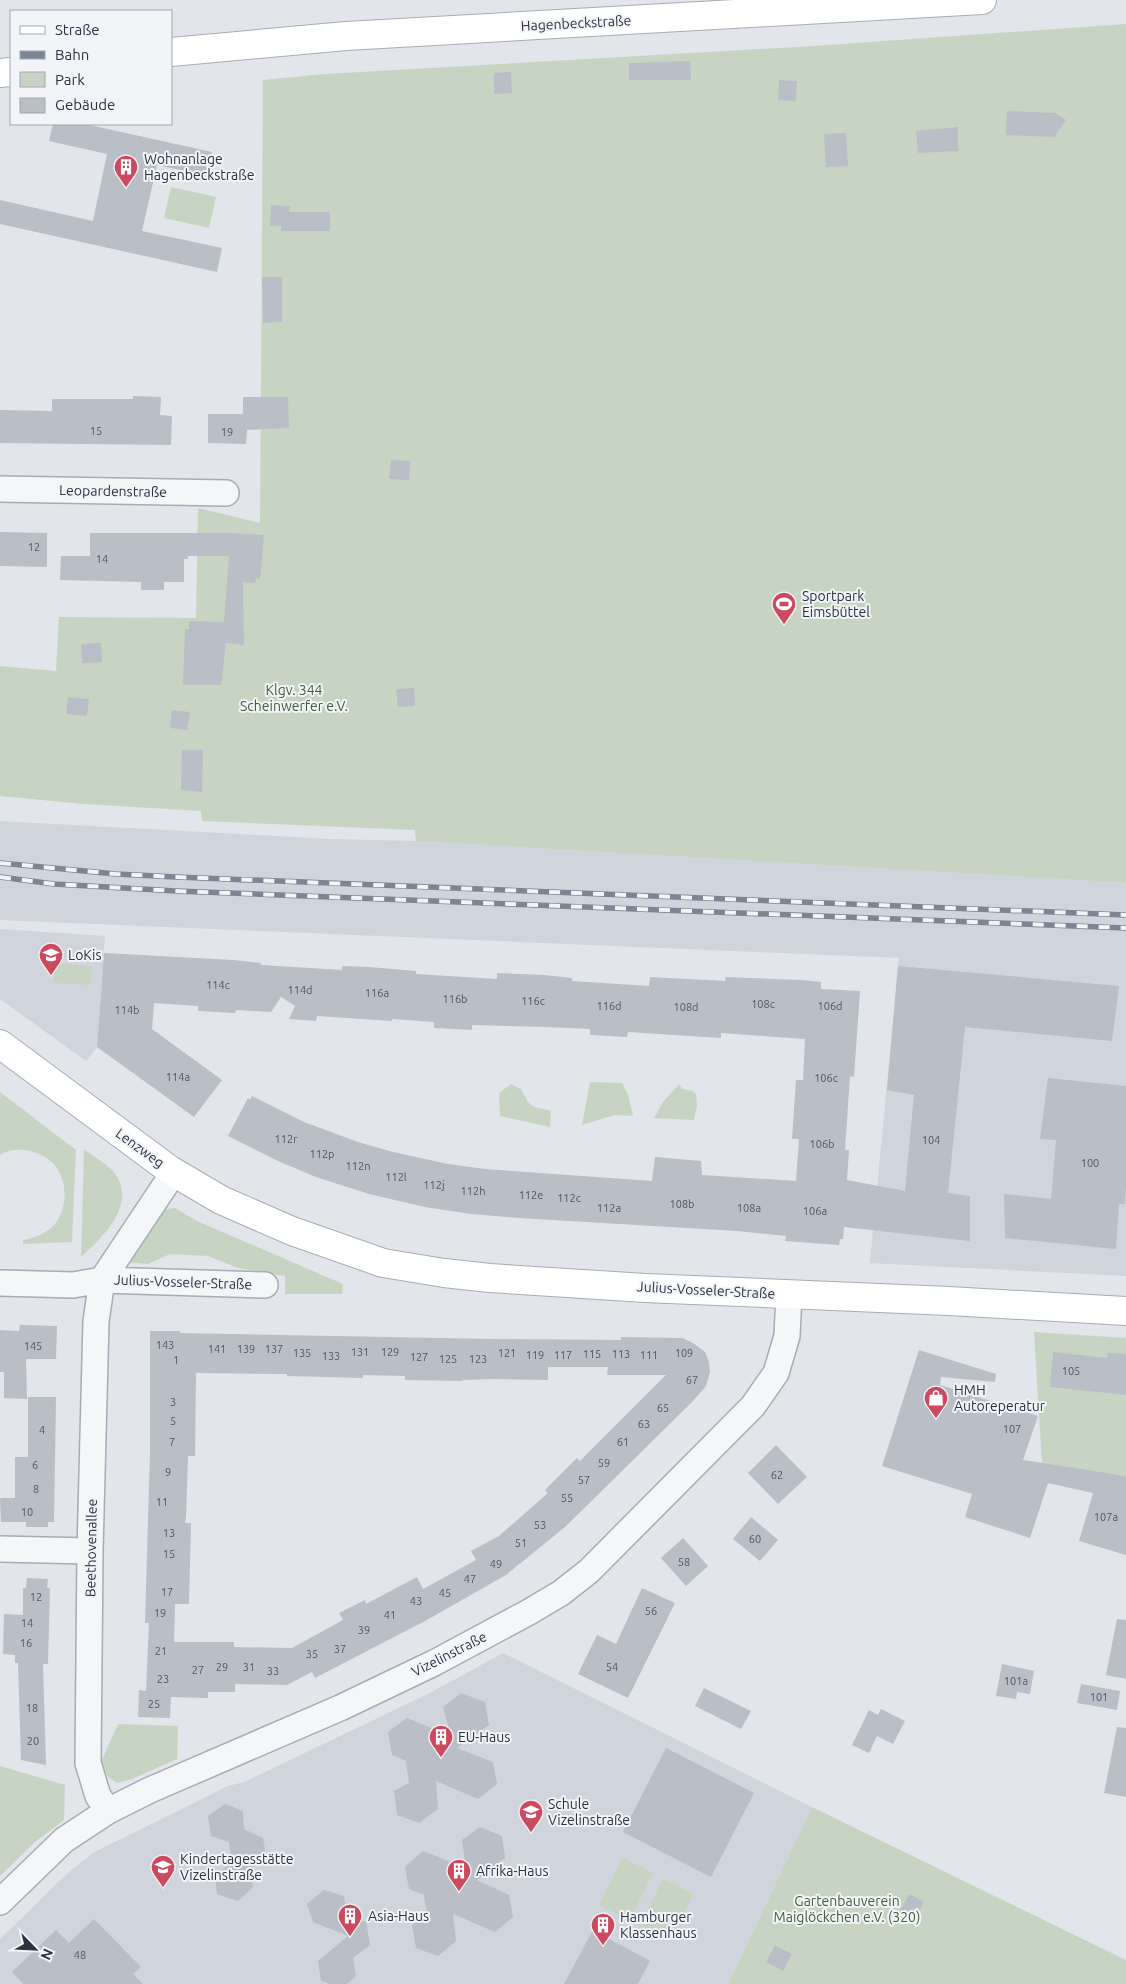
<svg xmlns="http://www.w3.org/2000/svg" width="1126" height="1984" viewBox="0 0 1126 1984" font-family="Ubuntu,sans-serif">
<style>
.built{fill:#d0d4dc}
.green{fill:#c8d4c3}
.building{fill:#b9bec7;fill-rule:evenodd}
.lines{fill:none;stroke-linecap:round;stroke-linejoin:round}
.street-casing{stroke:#a7acb4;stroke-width:28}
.secondary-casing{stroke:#a7acb4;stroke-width:30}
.street{stroke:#f5f6f8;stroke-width:25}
.secondary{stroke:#fff;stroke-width:28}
.rail-casing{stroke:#7c8593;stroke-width:5.5}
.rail{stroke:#f2f4f7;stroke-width:4;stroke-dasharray:11;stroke-linecap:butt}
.labels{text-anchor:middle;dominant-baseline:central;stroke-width:4;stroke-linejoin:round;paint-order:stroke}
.number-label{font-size:11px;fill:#4e5663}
.street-label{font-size:14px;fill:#2a3342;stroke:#f2f4f7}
.poi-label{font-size:14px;fill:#2a3342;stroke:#f2f4f7;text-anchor:start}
.park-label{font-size:14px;fill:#3f5d38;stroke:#f2f4f7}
</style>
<rect width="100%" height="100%" fill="#e2e5ea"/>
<path class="built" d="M0 821 331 839 416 841 1126 883V1276L870 1263 899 958 0 920Z
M0 929 105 936 97 1047 86 1061 0 999Z
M503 1653 812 1807 728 1984H0V1939L69 1872 93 1853 228 1786 244 1782 430 1693Z"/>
<path class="green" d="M1126 24V883L416 841 415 830 202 821 201 811 84 804 0 796V666L56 671 59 617 196 618 198 508 260 523 263 80 325 74 814 46Z
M171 187 216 197 209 228 164 218Z
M55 963 92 966 91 985 54 983Z
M590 1082 622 1083 628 1094 633 1116 615 1115 582 1125Z
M511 1084 521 1089C532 1110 529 1105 551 1111L550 1127 500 1116 499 1093Z
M679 1084 682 1089 692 1091 696 1094 697 1106 694 1120 654 1118 663 1102Z
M0 1092 76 1150 72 1242 23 1244V1240C33 1238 43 1235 51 1228 67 1214 69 1184 56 1167 50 1158 40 1154 30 1151 19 1149 10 1149 0 1155Z
M84 1149C92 1156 104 1162 112 1170 140 1202 104 1236 81 1257Z
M175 1208 197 1221 343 1284 342 1294H285V1276L238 1268 208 1256 170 1254 148 1264 125 1262 160 1210Z
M1034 1332 1126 1338V1476L1042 1464Z
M118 1724 178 1726 177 1759 132 1779 117 1783 108 1777 100 1764Z
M0 1766 65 1785 64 1820 35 1842 0 1876Z
M812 1807 1126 1960V1984H728Z
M622 1858 653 1873 630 1920 599 1905Z
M663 1879 694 1894 671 1940 640 1925Z"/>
<path class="building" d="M690 61 691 80H629V63Z
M511 72 512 93 494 94V73Z
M779 80 797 81 796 101 778 100Z
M1007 111 1056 113 1066 120 1054 137 1006 135Z
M53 124H85L212 152 206 176 157 165 142 231 222 248 217 272 0 224V200L93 221 107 154 49 141Z
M958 127V151L918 153 916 131Z
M846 133 848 166 826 167 824 134Z
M271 205 290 206 289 212H330V231H281V226H270Z
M262 277H282V322L263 323Z
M133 396 161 397 160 415 172 416 171 445 0 443V410L52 411V399H133Z
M243 397H288L289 428 247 430 246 444 208 443V414H243Z
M391 460 410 461 409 480 389 479Z
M0 532 47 533V567L0 566Z
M90 533H231L264 535 260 579 256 578 255 583 243 582 244 645 226 643 221 685H183L185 629H189V621L224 622 229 556H188V559H184V582H164V590H141V582L60 580 61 556H90Z
M101 643 102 662 82 663 81 644Z
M414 688 415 706 398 707 396 689Z
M68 697 89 699 87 716 66 714Z
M172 710 190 712 187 730 170 728Z
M182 750H203L202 792 181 790Z
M104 953 233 960 261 963V965L342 970V966L369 967 416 971V974L497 979V973L544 975 572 978V981L649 986 650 977 725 981 726 977 801 980 821 982V989L860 991 854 1077 850 1076 845 1150H849L847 1180 905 1191 914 1095 887 1090 898 966 1119 986 1112 1041 965 1027 948 1193 970 1196V1241L844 1227 843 1239H840L839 1245 785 1241 786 1236 737 1231 519 1218 471 1214 425 1207 369 1194 316 1177 278 1161 228 1136 248 1098 250 1100 252 1096 304 1122 358 1142 393 1152 448 1164 485 1169 652 1181 655 1157 701 1161 702 1175 796 1181 799 1139H792L796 1080H803L805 1039 721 1033V1038L628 1032 627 1037 590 1035V1029L547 1027 472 1025V1030L434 1028V1022L392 1019V1021L317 1016 316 1021 289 1019 295 1006 281 997 271 1012 236 1010 235 1013 198 1011V1006L154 1003 152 1029 222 1080 194 1117 97 1047Z
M1048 1078 1126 1086V1185L1125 1204H1119L1116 1249 1005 1238 1004 1194 1051 1199 1056 1140 1040 1139Z
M20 1325 57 1326 56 1359H26L27 1399 4 1398V1372H0V1330L19 1331Z
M150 1331H180V1333L493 1339 621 1340V1337L682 1338 693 1343 705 1352 709 1362 710 1372 706 1386 692 1402 565 1527 506 1575 425 1621 315 1678 312 1672 287 1685 235 1684V1692H208V1698L171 1697 170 1718 138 1717 139 1690 146 1691 149 1623H145L150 1452ZM548 1367H608L607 1375H666L580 1461 577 1458 545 1490 548 1493 499 1536 471 1551 476 1560 423 1589 417 1577 366 1604 365 1600 339 1613 343 1620 292 1648 234 1647V1642H174L175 1604H189L191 1523H185L186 1517 188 1456H195L196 1373 287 1374V1376L363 1378V1375L405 1376V1380L462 1381 463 1380 492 1379 548 1380Z
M919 1350 996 1374 995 1382 941 1377 940 1385 1038 1416 1023 1460 1126 1476V1555L1079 1541 1093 1493 1048 1483 1030 1538 965 1517 972 1494 882 1466Z
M1053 1352 1107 1358 1108 1353 1126 1354V1395L1050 1387Z
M28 1397H56L54 1522H48V1527H26V1522H1L0 1498H15V1457H28Z
M776 1445 807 1477 778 1504 748 1473Z
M751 1517 778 1540 760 1561 733 1539Z
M683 1538 708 1566 686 1586 661 1558Z
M27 1578 48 1579 47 1588H50L48 1664H43L46 1765 21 1760 18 1663H15V1655L3 1654 4 1614 23 1615V1588H26Z
M642 1588 675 1603 628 1698 578 1674 597 1635 616 1644Z
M1117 1619 1126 1620V1679L1106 1675Z
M1002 1664 1034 1671 1030 1694 1017 1692 1016 1699 996 1696Z
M1081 1684 1120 1691 1117 1710 1077 1703Z
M704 1688 751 1711 741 1729 695 1706Z
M461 1693 485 1702 489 1725 457 1748 493 1762 497 1784 478 1799 436 1781 438 1809 419 1823 397 1815 394 1791 409 1783 406 1761 392 1755 388 1732 407 1718 451 1736 443 1707Z
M881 1709 905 1721 893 1744 877 1736 869 1753 852 1745 869 1710 878 1715Z
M1117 1727 1126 1728V1797L1104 1793Z
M666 1748 754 1793 711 1877 623 1832Z
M225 1804 243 1811 244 1829 263 1838 266 1857 250 1870 253 1887 238 1901 217 1894 215 1876 231 1863 229 1842 211 1836 208 1816Z
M480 1827 502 1836 505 1858 477 1880 509 1895 513 1917 495 1932 453 1914 456 1941 438 1956 416 1948 412 1925 427 1916 424 1895 409 1889 405 1867 423 1851 466 1868 462 1840Z
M324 1890 344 1896 347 1915 364 1922 366 1921 370 1945 353 1958 356 1976 347 1984H330L321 1981 318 1961 348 1936 313 1922 307 1904Z
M909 1894 924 1902 915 1919 900 1911Z
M94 1919 141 1967 133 1974 143 1984H23L12 1972 56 1930 69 1943Z
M593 1930 650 1961 638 1984H564Z
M775 1945 792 1954 783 1971 766 1962Z"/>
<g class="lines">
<defs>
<path id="street" d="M0 489 226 493
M0 1283 73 1285 102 1280 174 1172
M0 1549 90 1551
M108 1811 98 1796 88 1763 90 1551 96 1321 102 1280 265 1285
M0 1902 64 1840 108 1811 150 1790 340 1708 434 1663 529 1612 561 1593 589 1571 753 1406 776 1373 787 1336 789 1294"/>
<path id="secondary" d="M171 52 346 36 982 0
M0 73 11 72
M0 1044 170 1170 221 1200 292 1231 383 1263 444 1273 490 1278 645 1288 949 1301 1126 1311"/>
</defs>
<use href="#street" class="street-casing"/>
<use href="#secondary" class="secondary-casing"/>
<use href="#street" class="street"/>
<use href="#secondary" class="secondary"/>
<defs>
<path id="rail" d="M0 863 116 874 176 877 1126 915
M0 877 54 884 176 891 1126 928"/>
</defs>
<use href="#rail" class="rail-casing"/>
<use href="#rail" class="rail"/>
</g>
<defs>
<symbol id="building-pin" viewBox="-11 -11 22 30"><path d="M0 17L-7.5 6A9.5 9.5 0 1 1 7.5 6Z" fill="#cb4a5f" stroke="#f2f4f7"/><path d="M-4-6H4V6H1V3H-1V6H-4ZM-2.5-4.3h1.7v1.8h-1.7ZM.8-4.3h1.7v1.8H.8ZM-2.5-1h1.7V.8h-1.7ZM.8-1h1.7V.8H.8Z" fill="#fff"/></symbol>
<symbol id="stadium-pin" viewBox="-11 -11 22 30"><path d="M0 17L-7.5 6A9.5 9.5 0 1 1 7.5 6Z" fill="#cb4a5f" stroke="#f2f4f7"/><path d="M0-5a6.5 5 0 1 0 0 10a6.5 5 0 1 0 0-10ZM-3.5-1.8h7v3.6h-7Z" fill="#fff"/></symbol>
<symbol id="school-pin" viewBox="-11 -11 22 30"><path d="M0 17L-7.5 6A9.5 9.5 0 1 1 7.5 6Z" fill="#cb4a5f" stroke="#f2f4f7"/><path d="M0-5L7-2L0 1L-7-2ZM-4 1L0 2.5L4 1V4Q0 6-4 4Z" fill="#fff"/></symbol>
<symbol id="shop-pin" viewBox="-11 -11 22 30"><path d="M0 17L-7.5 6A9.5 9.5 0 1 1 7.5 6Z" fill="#cb4a5f" stroke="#f2f4f7"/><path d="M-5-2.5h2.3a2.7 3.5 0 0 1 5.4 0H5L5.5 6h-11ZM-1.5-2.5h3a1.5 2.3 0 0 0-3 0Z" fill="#fff"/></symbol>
</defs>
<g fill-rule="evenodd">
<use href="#building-pin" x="112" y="153" width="28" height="38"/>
<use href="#stadium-pin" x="770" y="590" width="28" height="38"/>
<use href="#school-pin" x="37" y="941" width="28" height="38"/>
<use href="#shop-pin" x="922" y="1384" width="28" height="38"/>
<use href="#building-pin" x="427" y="1723" width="28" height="38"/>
<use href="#school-pin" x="517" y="1798" width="28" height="38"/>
<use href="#school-pin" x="149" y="1853" width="28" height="38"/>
<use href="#building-pin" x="445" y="1857" width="28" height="38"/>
<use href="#building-pin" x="336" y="1902" width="28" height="38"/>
<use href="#building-pin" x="589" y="1911" width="28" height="38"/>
</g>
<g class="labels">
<g class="number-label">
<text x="96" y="431">15</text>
<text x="227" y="432">19</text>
<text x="34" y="547">12</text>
<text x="102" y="559">14</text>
<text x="218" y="985">114c</text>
<text x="300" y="990">114d</text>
<text x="377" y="993">116a</text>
<text x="455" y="999">116b</text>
<text x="533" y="1001">116c</text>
<text x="763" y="1004">108c</text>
<text x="609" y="1006">116d</text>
<text x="830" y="1006">106d</text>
<text x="686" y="1007">108d</text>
<text x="127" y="1010">114b</text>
<text x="178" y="1077">114a</text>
<text x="826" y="1078">106c</text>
<text x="286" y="1139">112r</text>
<text x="931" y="1140">104</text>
<text x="822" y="1144">106b</text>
<text x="322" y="1154">112p</text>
<text x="1090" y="1163">100</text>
<text x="358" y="1166">112n</text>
<text x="396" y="1177">112l</text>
<text x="434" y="1185">112j</text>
<text x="473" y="1191">112h</text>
<text x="531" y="1195">112e</text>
<text x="569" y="1198">112c</text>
<text x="682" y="1204">108b</text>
<text x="609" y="1208">112a</text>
<text x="749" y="1208">108a</text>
<text x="815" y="1211">106a</text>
<text x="165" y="1345">143</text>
<text x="33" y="1346">145</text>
<text x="217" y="1349">141</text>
<text x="246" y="1349">139</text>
<text x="274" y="1349">137</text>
<text x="360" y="1352">131</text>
<text x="390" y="1352">129</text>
<text x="302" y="1353">135</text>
<text x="507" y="1353">121</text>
<text x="684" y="1353">109</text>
<text x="592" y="1354">115</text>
<text x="621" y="1354">113</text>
<text x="535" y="1355">119</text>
<text x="563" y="1355">117</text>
<text x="649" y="1355">111</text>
<text x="331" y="1356">133</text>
<text x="419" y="1357">127</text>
<text x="448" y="1359">125</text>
<text x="478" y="1359">123</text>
<text x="176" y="1360">1</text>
<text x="1071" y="1371">105</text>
<text x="692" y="1380">67</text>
<text x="173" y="1402">3</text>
<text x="663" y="1408">65</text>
<text x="173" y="1421">5</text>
<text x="644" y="1424">63</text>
<text x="1012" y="1429">107</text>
<text x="42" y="1430">4</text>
<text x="172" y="1442">7</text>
<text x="623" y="1442">61</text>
<text x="604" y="1463">59</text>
<text x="35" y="1465">6</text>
<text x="168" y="1472">9</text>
<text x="777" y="1475">62</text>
<text x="584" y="1480">57</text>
<text x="36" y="1489">8</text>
<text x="567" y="1498">55</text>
<text x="162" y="1502">11</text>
<text x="27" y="1512">10</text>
<text x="1106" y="1517">107a</text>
<text x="540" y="1525">53</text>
<text x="169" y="1533">13</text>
<text x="755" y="1539">60</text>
<text x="521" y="1543">51</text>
<text x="169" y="1554">15</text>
<text x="684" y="1562">58</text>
<text x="496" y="1564">49</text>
<text x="470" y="1579">47</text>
<text x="167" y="1592">17</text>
<text x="445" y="1593">45</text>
<text x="36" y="1597">12</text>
<text x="416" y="1601">43</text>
<text x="651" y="1611">56</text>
<text x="160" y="1613">19</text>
<text x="390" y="1615">41</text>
<text x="27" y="1623">14</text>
<text x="364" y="1630">39</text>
<text x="26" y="1643">16</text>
<text x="340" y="1649">37</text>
<text x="161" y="1651">21</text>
<text x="312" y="1654">35</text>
<text x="222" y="1667">29</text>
<text x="249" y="1667">31</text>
<text x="612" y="1667">54</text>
<text x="198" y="1670">27</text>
<text x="273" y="1671">33</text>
<text x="163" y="1679">23</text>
<text x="1016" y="1681">101a</text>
<text x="1099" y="1697">101</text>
<text x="154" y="1704">25</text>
<text x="32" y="1708">18</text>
<text x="33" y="1741">20</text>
<text x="80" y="1955">48</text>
</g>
<g class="street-label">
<text transform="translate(576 23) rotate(-3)">Hagenbeckstraße</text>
<text transform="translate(113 491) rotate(1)">Leopardenstraße</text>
<text transform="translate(140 1148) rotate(36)">Lenzweg</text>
<text transform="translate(183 1282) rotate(2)">Julius-Vosseler-Straße</text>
<text transform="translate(706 1290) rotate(3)">Julius-Vosseler-Straße</text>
<text transform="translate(91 1548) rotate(-89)">Beethovenallee</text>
<text transform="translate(449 1654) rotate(-27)">Vizelinstraße</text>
</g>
<g class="poi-label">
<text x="144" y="159">Wohnanlage<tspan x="144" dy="16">Hagenbeckstraße</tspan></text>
<text x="802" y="596">Sportpark<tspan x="802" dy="16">Eimsbüttel</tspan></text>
<text x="68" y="955">LoKis</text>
<text x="954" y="1390">HMH<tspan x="954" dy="16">Autoreperatur</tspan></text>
<text x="458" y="1737">EU-Haus</text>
<text x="548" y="1804">Schule<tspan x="548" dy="16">Vizelinstraße</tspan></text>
<text x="180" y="1859">Kindertagesstätte<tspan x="180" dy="16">Vizelinstraße</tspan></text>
<text x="476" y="1871">Afrika-Haus</text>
<text x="368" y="1916">Asia-Haus</text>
<text x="620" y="1917">Hamburger<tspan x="620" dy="16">Klassenhaus</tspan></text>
</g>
<g class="park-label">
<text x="294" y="690">Klgv. 344<tspan x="294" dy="16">Scheinwerfer e.V.</tspan></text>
<text x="847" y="1901">Gartenbauverein<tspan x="847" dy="16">Maiglöckchen e.V. (320)</tspan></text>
</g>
</g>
<rect x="10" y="10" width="162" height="115" fill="#f2f4f7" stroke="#a2a7af"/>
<rect x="20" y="26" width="25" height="8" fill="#ffffff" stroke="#a2a7af"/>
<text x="55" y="35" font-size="15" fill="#2a3342">Straße</text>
<rect x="20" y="51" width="25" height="8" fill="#7c8593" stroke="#a2a7af"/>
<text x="55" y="60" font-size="15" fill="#2a3342">Bahn</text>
<rect x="20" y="72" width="25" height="15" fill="#c8d4c3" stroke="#a2a7af"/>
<text x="55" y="85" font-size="15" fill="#2a3342">Park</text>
<rect x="20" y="98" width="25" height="15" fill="#b9bec7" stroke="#a2a7af"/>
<text x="55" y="110" font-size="15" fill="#2a3342">Gebäude</text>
<g transform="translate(35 1949) rotate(114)" stroke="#f2f4f7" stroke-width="4" paint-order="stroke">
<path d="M0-4L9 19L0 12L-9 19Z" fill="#2a3342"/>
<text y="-8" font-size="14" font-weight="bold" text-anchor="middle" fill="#2a3342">N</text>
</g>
</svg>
